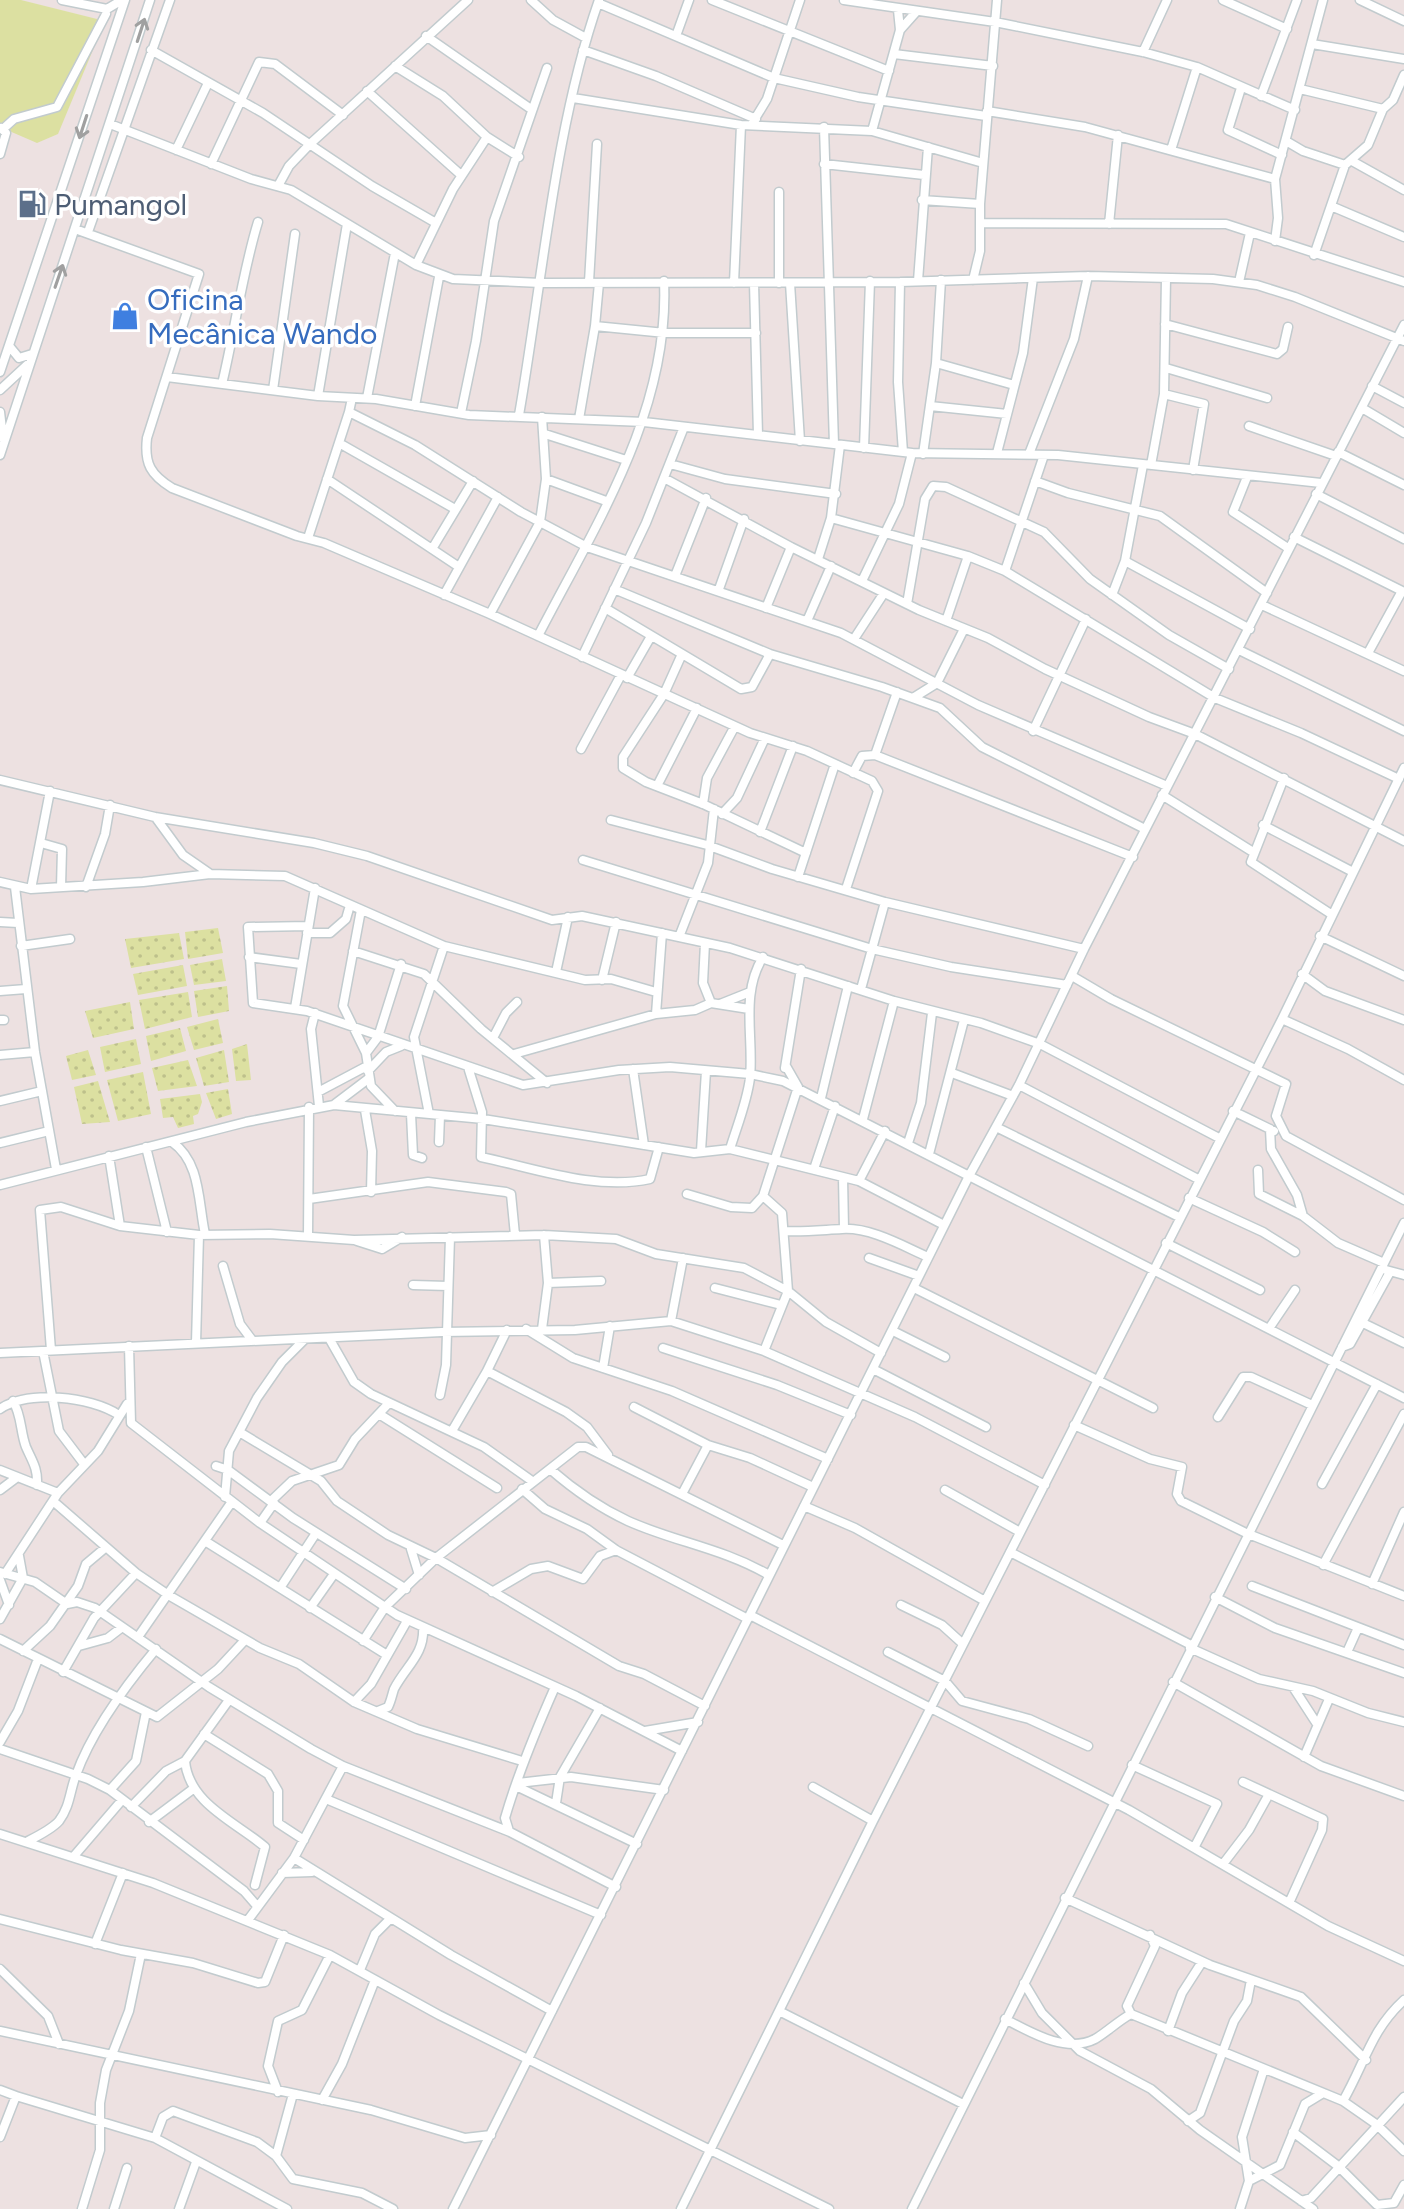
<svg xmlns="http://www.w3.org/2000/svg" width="1404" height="2209" viewBox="0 0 1404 2209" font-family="Figtree,sans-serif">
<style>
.grass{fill:url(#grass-dots)}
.park{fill:#dce0a1}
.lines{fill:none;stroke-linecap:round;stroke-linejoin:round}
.minor-casing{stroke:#c2cbce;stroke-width:11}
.minor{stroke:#fff;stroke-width:8}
.oneway{stroke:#a0a0a0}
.labels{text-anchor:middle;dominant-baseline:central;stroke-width:7;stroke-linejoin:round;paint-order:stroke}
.service-label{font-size:30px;fill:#4e5e75;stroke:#fff;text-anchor:start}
.shop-label{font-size:30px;fill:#366cbe;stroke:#fff;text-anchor:start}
</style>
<defs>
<pattern id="grass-dots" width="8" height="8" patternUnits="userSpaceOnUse" patternTransform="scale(2)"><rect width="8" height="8" fill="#dce0a1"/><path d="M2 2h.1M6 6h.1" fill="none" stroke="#bdc08b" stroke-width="1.8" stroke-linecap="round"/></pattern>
</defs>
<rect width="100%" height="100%" fill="#ede1e1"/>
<path class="grass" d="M218 928 223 953 188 959 185 932Z
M179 933 184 959 131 968 125 939Z
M222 959 226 981 194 985 190 965Z
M183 965 187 986 138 995 133 974Z
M227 986 229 1011 198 1017 194 991Z
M188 992 192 1017 145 1029 139 1000Z
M130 1002 134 1029 93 1038 85 1011Z
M218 1019 223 1043 194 1050 187 1027Z
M180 1028 186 1051 151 1061 146 1036Z
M136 1039 141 1064 105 1072 100 1047Z
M247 1044 251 1080 236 1081 232 1049Z
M88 1050 96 1075 72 1080 66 1056Z
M224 1050 229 1082 204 1086 196 1058Z
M188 1060 197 1086 158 1091 152 1068Z
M143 1072 151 1114 118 1121 107 1080Z
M98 1081 110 1122 82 1124 74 1087Z
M228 1089 232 1114 216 1119 206 1093Z
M200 1094 202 1102 198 1114 193 1116 194 1124 178 1128 173 1117 163 1118 160 1099Z"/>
<path class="park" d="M0 0H21L105 21 58 134 37 143 0 127Z"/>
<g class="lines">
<defs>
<path id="minor" d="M62 0 107 9 122 0
M531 0 553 20 586 38
M712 0 889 71
M844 0 995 22 1143 52 1197 67 1295 110
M1223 0 1287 29
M1360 0 1404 21
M598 3 774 78 858 97 986 116
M900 30 916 12
M426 36 531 109
M676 36 689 0
M1312 44 1404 59
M151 50 263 113 372 186 436 223
M583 50 656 76 756 119
M1143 52 1167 0
M894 54 993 66
M395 66 443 96 487 137 453 189 416 265
M1241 88 1228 130 1282 155
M1300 89 1383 109
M367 91 461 175
M1261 96 1297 0
M573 98 741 125 872 131 983 163
M987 111 1085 127 1275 179
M753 122 767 99 800 0
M110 124 251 179 291 190 416 265 453 279 541 283 900 282 1088 276 1213 279 1257 285 1295 297 1404 341
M824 127 834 444
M3 129 14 119 57 107 106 14
M872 131 900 30 898 10
M487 137 519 157
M1286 141 1303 151 1345 165
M176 150 208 83
M1171 150 1197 67
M0 154 6 133 1 128
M1352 161 1404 190
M211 164 259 62 275 64 343 115
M824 164 924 175
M278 186 289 166 310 144 468 0
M922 200 980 204
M1331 206 1404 237
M980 223 1226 224 1404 282
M1109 224 1118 135
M75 229 199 274 147 438C144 464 151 475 172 488L297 536 324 543 490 614 750 733 807 751 872 781 878 791 846 889
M88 232 170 0
M1275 241 1278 218 1275 179 1323 0
M1314 255 1345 165 1368 145 1383 109 1393 100 1404 75
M973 280 980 251V204L997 0
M918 281 928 147
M589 282 597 144
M900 282 898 382 903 452
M1239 282 1250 233
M599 283 595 326 665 333H756
M734 283 741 125
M754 283 758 435
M779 283V192
M790 283 800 441
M1165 324 1277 354 1283 349 1288 327
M10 347 19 358 32 354
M936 363 1014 385
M1166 368 1267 398
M0 372 125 0
M167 377 318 396 376 399 469 415 644 422 912 453 1058 455 1321 483
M222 384C235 330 242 274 258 222
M1372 386 1404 403
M0 390 27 365
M273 390 295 234
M1164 394 1204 404 1193 470
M318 396 347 224
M352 398 349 412 415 445 521 512 587 547 841 633 978 705 1167 786
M367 398 395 253
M415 406 439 277
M930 406 1007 414
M1362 408 1404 433
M0 412 3 438
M461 413 476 341 494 221 547 68
M519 415C542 283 555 125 599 0
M579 419 595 326
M1249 426 1336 456
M545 434 626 460
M339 443 455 509
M840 445 831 518 968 556 1005 571 1044 455
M864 448 870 281
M1338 452 1404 485
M997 453 1023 353 1033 278
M923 454 936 363 941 280
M1029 454 1074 339 1088 276
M0 455 150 0
M670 464 725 479 836 494
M1151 465 1164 394 1166 278
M1247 477 1233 512 1288 548
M664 478 791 547 919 610 988 638 1045 669 1149 717 1195 734 1404 841
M327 479 459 567
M546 479 606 501
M1035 481 1068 493 1160 516 1267 593
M1316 494 1404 539
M1294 537 1404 592
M308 538 349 412
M432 549 473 481
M818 559 831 518
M1125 561 1250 629
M1005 571 1215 698 1301 733 1399 779
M675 576 706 498
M862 581 899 504 912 453
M614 589 770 654 882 687 940 708 982 747 1145 829
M719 589 744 519
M444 595 498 497
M1112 595 1125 561 1143 465
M907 604 925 499 933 486 946 487 1044 532 1090 579 1169 635 1229 669
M1262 605 1404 671
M605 608 741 689 752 687 770 654
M766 608 791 547
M490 614 540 522 546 479 542 417
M807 621 831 566
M946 621 968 556
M538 636C596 524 670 411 664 281
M854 639 884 593
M1239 650 1404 731
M1368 653 1402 591
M682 654 664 694 623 757V768L646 782 703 804 806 853
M582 657 646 523 684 427
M627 678 650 638
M913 698 937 683 964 629
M1033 731 1086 619
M581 749 621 675
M875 755 897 692
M853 773 862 756 875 755 1133 857
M1284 778 1251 862 1331 914
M0 780 155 817 314 843 367 856 552 920 582 916 730 948 894 1001 981 1023 1040 1044 1219 1138
M657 786 697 708
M1162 795 1253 852
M703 804 707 778 735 726
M722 814 737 798 765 738
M156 818 183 855 209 873
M611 820 707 845 772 869 885 902 1084 949
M1263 825 1353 872
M760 832 793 746
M41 843 62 849 61 887
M583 860 872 949 951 967 1067 985
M798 877 835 764
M0 882 31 889 143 882 210 874 285 876 444 946 585 980 611 979 656 992
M15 887 35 1052 56 1169
M86 887 105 834 110 805
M31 889 50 791
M361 910 343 1006 366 1053 371 1086 395 1111
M0 922 18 923
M308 926 248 927 253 1003 307 1011 523 1085 619 1070 670 1067 750 1074 783 1081 1404 1398
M307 933H330L346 919 350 905
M1320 936 1404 976
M679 937 708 863 714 809
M705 943 703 983 711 1003
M21 946 70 939
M353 951 424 974 481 1029 547 1083
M249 957 301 964
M556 972 568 917
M1302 974 1325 991 1404 1020
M1072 976 1111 999 1286 1084 1276 1116 1286 1136 1404 1200
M602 980 616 922
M861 989 885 902
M0 991 26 989
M720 1004 750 992
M295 1008 315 888
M315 1013 311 1029 319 1106
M656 1014 662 933
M1282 1019 1348 1049 1404 1080
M0 1020H4
M493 1038 506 1013 517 1002
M366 1053 378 1037 401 964
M514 1054 656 1014 695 1010 711 1003 749 1009
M0 1055 35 1052
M468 1067 482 1112 481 1157C534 1168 596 1191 650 1179L659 1147
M785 1068 801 969
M633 1069 644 1145
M368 1071 386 1052 401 1046
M952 1073 1013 1096
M1019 1085 1198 1179
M318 1092 367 1066
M821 1098 848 986
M0 1101 42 1091
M335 1104 368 1079
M365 1110 372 1151 371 1192
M1233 1111 1274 1131
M411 1114 413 1155 422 1158
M429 1114 414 1037 444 946
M863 1119 894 1001
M996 1127 1179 1217
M1270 1129 1271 1149 1297 1195 1303 1216 1338 1243 1384 1263
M172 1142C201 1162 198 1202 205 1234
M439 1142 440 1115
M0 1143 49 1131
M908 1143 921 1103 932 1013
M146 1147 167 1232
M730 1149C737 1126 747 1102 750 1078 754 1037 740 994 763 957
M701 1151 706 1071
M929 1154 964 1020
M109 1156 120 1226
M814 1169 835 1106
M1258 1170 1259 1194 1303 1216
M843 1177 844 1229
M859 1181 885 1131
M0 1185 246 1122 334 1105 483 1119 694 1153 730 1149 859 1181 944 1225
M687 1194 731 1207 752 1208 763 1196
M1189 1198 1263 1232 1295 1252
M309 1199 428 1182 506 1192 511 1194 515 1235
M784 1231C804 1232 822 1230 842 1229 870 1227 903 1246 928 1257
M308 1236 309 1107
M357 1241 382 1249 402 1237
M1166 1243 1260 1290
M869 1258 919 1276
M223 1266 240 1324 252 1340
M1386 1270 1404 1275
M548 1283 601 1281
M413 1285 448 1286
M715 1288 781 1305
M914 1288 1153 1408
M671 1321 683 1258
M1363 1323 1404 1343
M1270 1327 1295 1290
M526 1329 573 1358 672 1391 828 1459
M542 1329 548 1283 544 1235
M893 1331 945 1357
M329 1338 354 1382 371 1394 484 1447 532 1481
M196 1343 199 1235
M129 1346 131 1423 260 1523 397 1615 576 1696 682 1751
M1342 1347 1350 1344 1390 1272
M663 1348 777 1385 851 1415
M51 1350 40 1210 61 1207 120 1226 199 1235 270 1234 354 1240 544 1235 616 1239 656 1254 744 1268 788 1291 826 1322 881 1353
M43 1351 59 1431 84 1464
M764 1351 788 1291 782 1213 763 1196 798 1087 786 1066
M0 1353 442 1332 575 1330 671 1321 764 1351 915 1417 1045 1485
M603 1368 610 1326
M873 1369 986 1427
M487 1371 507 1330
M440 1395 446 1365 450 1237
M13 1401C22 1416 20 1431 26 1447 32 1461 38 1468 37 1485
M634 1407 708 1445 750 1458 813 1487
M0 1409C28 1390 90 1396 119 1415
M379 1414 497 1488
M1218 1417 1243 1377H1251L1312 1405
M1074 1425 1150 1459 1182 1467 1177 1494 1181 1501 1246 1533 1404 1596
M452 1431 487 1371 566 1412 587 1427 608 1455
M241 1433 321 1481 337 1501 388 1535 436 1558 619 1666 644 1674 705 1706
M216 1466 228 1470 293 1518 406 1589
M550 1469C573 1489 600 1508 628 1521 675 1542 722 1548 769 1575
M0 1470 58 1493
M1322 1484 1377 1384
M522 1489 545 1509 587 1529 616 1550 748 1619
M0 1490 16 1478
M945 1490 1020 1532
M682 1494 708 1445
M225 1497 229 1451 257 1398 282 1362 305 1339
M53 1501 136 1573 170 1596 260 1648 299 1664 354 1702 417 1729 522 1761
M271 1501 292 1481 339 1465 355 1439 389 1403
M804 1506 855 1528 985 1601
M260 1523 274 1503
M205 1541 387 1655
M411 1549 419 1575
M1010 1552 1191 1645
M1323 1565 1404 1414
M0 1572 35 1582 67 1604 77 1602 95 1608 209 1687 311 1749 343 1766 510 1832 616 1887
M5 1574 58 1493 98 1451 127 1404
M0 1580 9 1605
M1372 1584 1404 1512
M1252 1586 1404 1645
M280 1588 316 1533
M492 1592 531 1569 548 1566 583 1579 600 1556 616 1550
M1215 1597 1275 1628 1404 1673
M901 1605 942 1625 963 1644
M310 1608 334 1574
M750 1615 1129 1810 1328 1926 1404 1961
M0 1619 23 1578 19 1556
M138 1637 231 1503
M0 1639 157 1717 218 1669 245 1640
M363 1641 385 1607 436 1558 578 1447H586L783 1545
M79 1646 108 1638 121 1628
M1190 1648 1259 1679 1313 1691 1368 1713 1404 1722
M1348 1650 1357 1630
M23 1651 50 1626 78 1586 86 1564 105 1548
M888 1652 945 1681 962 1701 1029 1719 1088 1746
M63 1672 94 1618 136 1573
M1173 1682 1321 1766 1404 1796
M1293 1687 1317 1724
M229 1700 185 1761C189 1804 236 1822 265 1847L255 1885
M354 1702 371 1684 407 1621
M378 1711 388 1707C391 1701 392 1695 394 1689 406 1666 425 1654 423 1627
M645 1731 698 1722
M204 1734 268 1774 278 1791V1823L304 1840
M0 1742 18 1711 38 1659
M0 1749 88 1779 110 1790 244 1891 257 1906
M1304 1757 1329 1699
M1132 1765 1217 1804 1194 1848
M1243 1782 1323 1819 1322 1830 1289 1903
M518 1783 571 1777 664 1790
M518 1787 637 1844
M813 1787 873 1821
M110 1790 136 1761 146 1712
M326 1799 601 1915
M556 1803 560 1777 600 1708
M131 1807 166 1771 185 1761
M149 1822 193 1789
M509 1831 505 1818C518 1773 536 1730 555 1687
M0 1834 153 1883 330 1955 439 2015 829 2209
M28 1841C38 1836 52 1829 59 1821 70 1807 70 1790 76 1775 92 1730 126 1685 156 1649
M74 1856 122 1800
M294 1858 451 1955 552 2011
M1223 1864 1249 1830 1268 1796
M282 1873 312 1872
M1065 1898 1210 1965 1301 1997 1366 2060
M0 1919 121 1950 193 1963 258 1983 265 1982 284 1935
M248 1920 294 1858 343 1766
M1150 1935 1155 1946 1127 2006 1131 2014 1343 2101 1376 2124 1404 2151
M95 1944 123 1873
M0 1969 48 2016 59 2044
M360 1970 375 1934 390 1919
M1024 1983 1042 2013 1080 2051 1151 2089 1200 2130 1313 2209
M779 2011 963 2104
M1005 2019C1030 2032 1066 2054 1095 2039 1107 2032 1118 2021 1131 2014
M0 2031 371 2110 465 2138 491 2135
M1168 2031 1182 1993 1202 1962
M0 2090 16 2096 0 2137
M278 2092 268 2066 278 2021 302 2010 330 1955
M16 2096 155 2138 287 2209
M322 2100 342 2064 375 1980
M1343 2101C1365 2063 1371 2030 1404 2000
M1188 2121 1200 2113 1234 2021 1247 2001 1251 1980
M1293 2132 1338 2166 1377 2205 1394 2203 1404 2185
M155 2138 163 2117 173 2111 257 2142 276 2156 293 2179 362 2193 393 2209
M276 2156 293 2094
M1249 2181 1280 2165 1305 2104 1323 2093
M1301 2201 1311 2198 1404 2097
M82 2209 100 2150V2103L106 2070 129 2011 141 1954
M114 2209 127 2168
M179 2209 196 2162
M453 2209 969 1176 1019 1085 1084 949 1404 325
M681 2209 873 1821 1282 1019 1404 768
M912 2209 1404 1223
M1240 2209 1249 2181 1242 2137 1264 2069"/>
</defs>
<use href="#minor" class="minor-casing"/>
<use href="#minor" class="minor"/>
</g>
<defs><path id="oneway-shaft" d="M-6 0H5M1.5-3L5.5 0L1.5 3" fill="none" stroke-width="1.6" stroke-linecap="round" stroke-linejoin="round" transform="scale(2)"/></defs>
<g class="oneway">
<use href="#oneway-shaft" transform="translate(141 30) rotate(-72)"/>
<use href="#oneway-shaft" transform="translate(83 127) rotate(108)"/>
<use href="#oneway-shaft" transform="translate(59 276) rotate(-71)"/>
</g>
<defs>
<symbol id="fuel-bare" viewBox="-9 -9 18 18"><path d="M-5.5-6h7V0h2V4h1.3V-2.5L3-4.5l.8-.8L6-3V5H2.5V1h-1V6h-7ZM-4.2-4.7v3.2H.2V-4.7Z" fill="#5c6f8a" stroke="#fff" stroke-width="2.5" paint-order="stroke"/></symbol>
<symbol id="shop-bare" viewBox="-9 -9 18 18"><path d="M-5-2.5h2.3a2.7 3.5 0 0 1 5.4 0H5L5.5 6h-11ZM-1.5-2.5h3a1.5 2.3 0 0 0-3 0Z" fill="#3f7fe0" stroke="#fff" stroke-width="2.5" paint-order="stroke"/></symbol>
</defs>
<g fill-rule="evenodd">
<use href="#fuel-bare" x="12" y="184" width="40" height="40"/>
<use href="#shop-bare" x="105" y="296" width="40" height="40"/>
</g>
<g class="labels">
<g class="service-label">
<text x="54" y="204">Pumangol</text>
</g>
<g class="shop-label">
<text x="147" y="299">Oficina<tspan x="147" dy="34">Mecânica Wando</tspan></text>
</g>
</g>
</svg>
